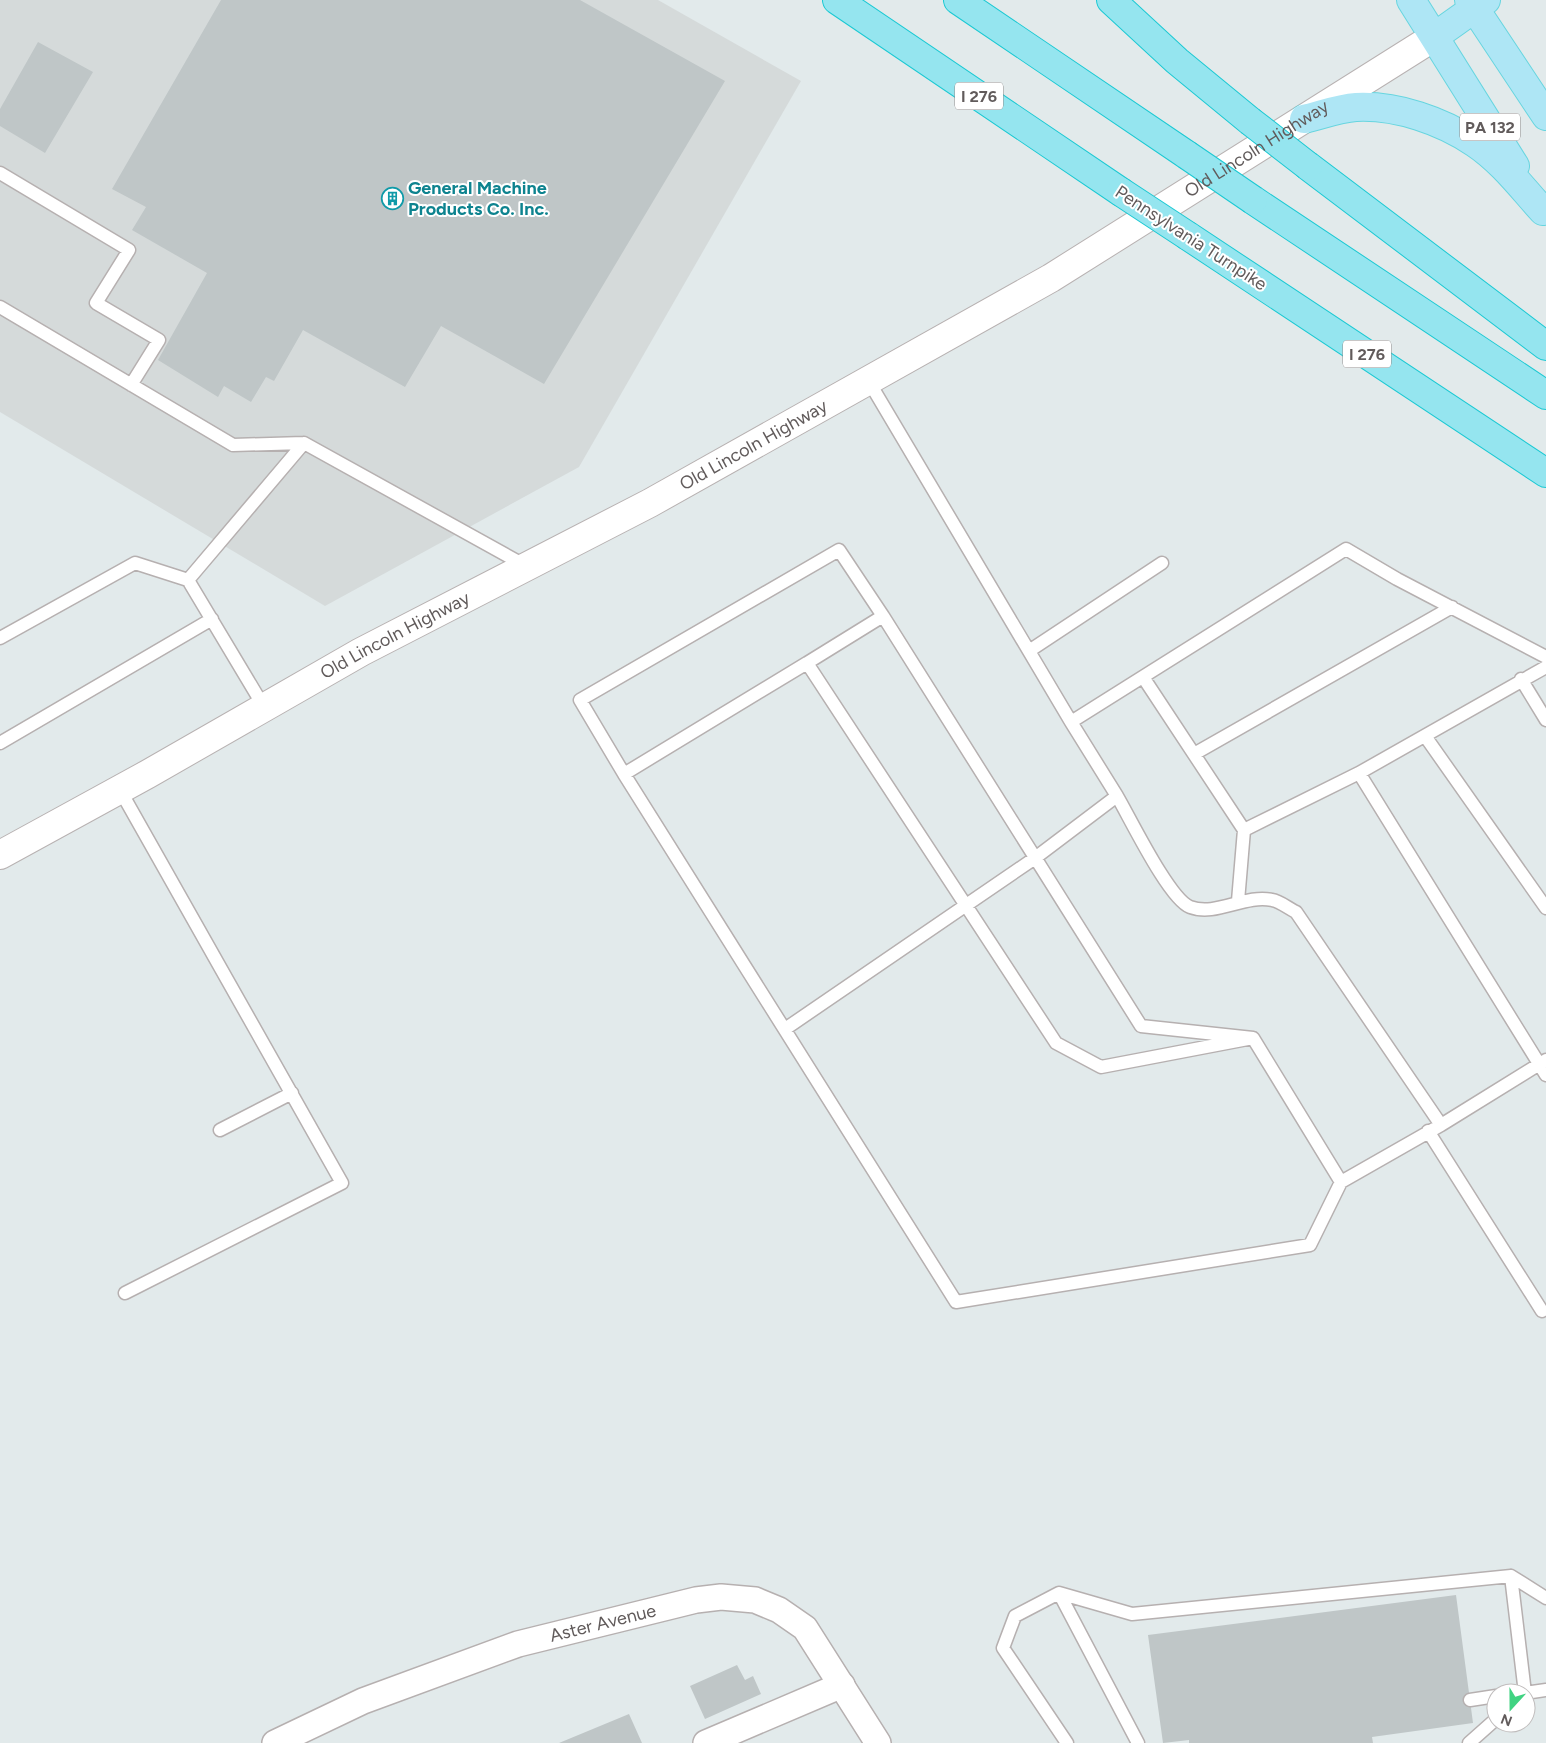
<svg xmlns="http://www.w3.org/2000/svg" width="1546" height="1743" viewBox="0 0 1546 1743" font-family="Figtree,sans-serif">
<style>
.industrial{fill:#d5dada}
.building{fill:#bfc6c7}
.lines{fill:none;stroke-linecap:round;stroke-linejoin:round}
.service-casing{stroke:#b6b0b0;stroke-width:15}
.minor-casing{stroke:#b6b0b0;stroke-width:28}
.secondary-casing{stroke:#b8b2b2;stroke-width:30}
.primary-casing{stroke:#67d5df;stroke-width:30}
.motorway-casing{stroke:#1bc9d3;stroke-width:30}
.service{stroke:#fff;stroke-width:12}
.minor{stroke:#fff;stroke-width:25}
.secondary{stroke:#fff;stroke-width:28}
.primary{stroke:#aee6f5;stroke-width:28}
.motorway{stroke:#95e5ef;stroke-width:28}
.motorway-bridge-casing{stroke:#1bc9d3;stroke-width:30;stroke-linecap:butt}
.motorway-bridge{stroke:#95e5ef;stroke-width:28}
.labels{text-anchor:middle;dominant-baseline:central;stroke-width:4;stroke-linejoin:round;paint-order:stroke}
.shield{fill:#fff;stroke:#908c8c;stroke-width:1}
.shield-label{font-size:16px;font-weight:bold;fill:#615b5b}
.street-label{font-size:18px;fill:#615b5b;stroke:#fff}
.culture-label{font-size:18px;font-weight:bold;fill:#0d838f;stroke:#fff;text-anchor:start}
</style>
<rect width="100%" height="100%" fill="#e2eaeb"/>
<path class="industrial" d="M0 0H658L801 81 579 467 325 606 0 412Z"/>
<path class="building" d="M221 0H580L725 81 544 384 441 326 405 387 303 330 274 381 266 377 251 402 224 386 218 397 158 360 207 273 132 230 146 207 112 189Z
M38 42 93 72 45 153 0 126V109Z
M1456 1595 1473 1723 1372 1737 1373 1743H1189V1740L1163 1743 1148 1635Z
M737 1665 745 1680 753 1676 761 1694 705 1719 690 1686Z
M629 1714 642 1743H559Z"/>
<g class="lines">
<defs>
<path id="service" d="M0 173 129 250 96 303 159 340 131 385
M0 307 233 445 304 443 526 566
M188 580 304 443
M883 616 1141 1026 1253 1038 1101 1067 1056 1043 807 663Z
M0 638 135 563 188 580 264 707
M1029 651 1162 563
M807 663 624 774 956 1302 1310 1245 1341 1182
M1546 667 1359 773 1546 1075
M1143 677 1244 830 1238 901
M1521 679 1546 720
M1071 722 1346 549 1397 579 1546 657
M1425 736 1546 908
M0 743 212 619
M1194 754 1452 607
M624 774 580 700 839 550 883 616
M120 790 342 1183 125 1293
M1117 796C1130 818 1169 899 1190 907 1216 917 1245 894 1272 900 1280 901 1289 909 1296 912L1441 1125 1546 1060
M1244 830 1359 773
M785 1029 1035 858 1117 796 1071 722 868 380
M1253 1038 1341 1182 1441 1125
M220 1130 292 1093
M1428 1131 1542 1311
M1511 1576 1546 1598
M1059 1593 1138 1743
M1470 1700 1496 1696
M1067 1743 1003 1648 1015 1616 1059 1593 1132 1614 1511 1576 1525 1693 1546 1690
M1469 1743 1496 1719"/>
<g id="minor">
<path id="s1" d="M275 1743 363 1701 518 1644 696 1600 721 1597 755 1600 779 1610 805 1628 878 1743"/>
<path d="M706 1743 842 1685"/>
</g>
<g id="secondary">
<path id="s2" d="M0 855 148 774 361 652 650 503 1051 278 1434 37"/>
</g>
<path id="primary" d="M1411 0 1515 166
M1469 0 1546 116
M1434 37 1486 0
M1304 119C1321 115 1339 108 1356 107 1397 105 1442 121 1475 143 1502 161 1522 188 1543 211"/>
<path id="motorway" d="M837 0 1121 192
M958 0 1187 155
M1111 0 1177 61 1250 121
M1308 166 1546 346
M1253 200 1546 395
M1188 236 1546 473"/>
</defs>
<use href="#service" class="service-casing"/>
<use href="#minor" class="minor-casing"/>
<use href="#secondary" class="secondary-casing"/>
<use href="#primary" class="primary-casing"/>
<use href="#motorway" class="motorway-casing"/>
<use href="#service" class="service"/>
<use href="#minor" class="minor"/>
<use href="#secondary" class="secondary"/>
<use href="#primary" class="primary"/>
<use href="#motorway" class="motorway"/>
<defs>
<path id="motorway-bridge" d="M1250 121 1308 166
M1187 155 1253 200
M1121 192 1188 236"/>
</defs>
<use href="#motorway-bridge" class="motorway-bridge-casing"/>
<use href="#motorway-bridge" class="motorway-bridge"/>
</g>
<defs>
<symbol id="building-ring" viewBox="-11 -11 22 22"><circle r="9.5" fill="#fff" stroke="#0f9aa8" stroke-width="1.5"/><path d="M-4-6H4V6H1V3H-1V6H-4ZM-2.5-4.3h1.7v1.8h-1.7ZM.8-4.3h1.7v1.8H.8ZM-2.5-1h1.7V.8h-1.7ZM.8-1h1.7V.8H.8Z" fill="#0f9aa8"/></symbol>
</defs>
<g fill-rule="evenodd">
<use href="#building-ring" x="380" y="186" width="25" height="25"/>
</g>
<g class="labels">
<g class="shield">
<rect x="955" y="82.5" width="48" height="27" rx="4"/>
<rect x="1460" y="113.5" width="60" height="27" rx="4"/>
<rect x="1343" y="340.5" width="48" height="27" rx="4"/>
</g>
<g class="shield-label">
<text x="979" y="96">I 276</text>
<text x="1490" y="127">PA 132</text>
<text x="1367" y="354">I 276</text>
</g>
<g class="street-label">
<text stroke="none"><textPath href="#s2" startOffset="1442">Old Lincoln Highway</textPath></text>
<text transform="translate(1191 238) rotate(33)">Pennsylvania Turnpike</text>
<text stroke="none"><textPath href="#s2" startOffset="858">Old Lincoln Highway</textPath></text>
<text stroke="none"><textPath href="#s2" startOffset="452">Old Lincoln Highway</textPath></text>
<text stroke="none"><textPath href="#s1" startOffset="350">Aster Avenue</textPath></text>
</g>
<g class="culture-label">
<text x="408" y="188">General Machine<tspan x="408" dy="21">Products Co. Inc.</tspan></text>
</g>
</g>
<g transform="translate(1511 1708) rotate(201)"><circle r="24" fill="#ffffff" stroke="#c0bdbd"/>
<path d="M0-4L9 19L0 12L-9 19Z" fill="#40d382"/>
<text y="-8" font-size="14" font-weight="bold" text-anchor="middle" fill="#615b5b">N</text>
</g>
</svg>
